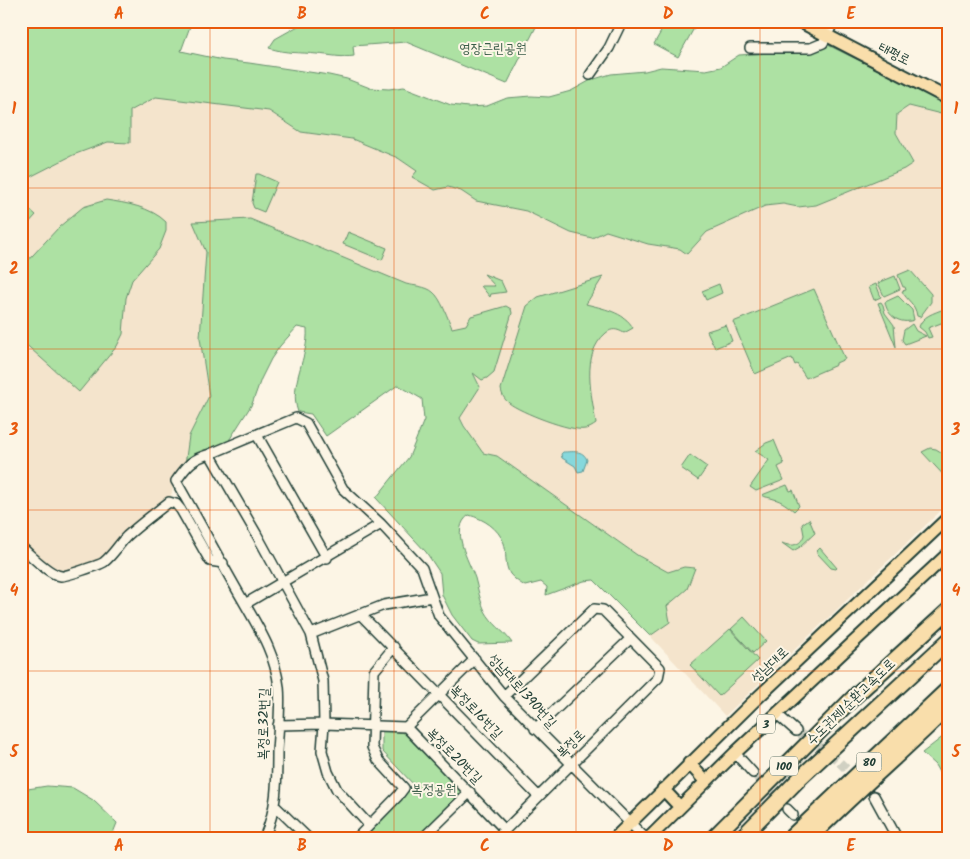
<svg xmlns="http://www.w3.org/2000/svg" width="970" height="859" viewBox="0 0 970 859" font-family="Kalam,'Poor Story',sans-serif">
<style>
.built{fill:#f4e4cc}
.green{fill:#ade1a3;stroke:#668f6c}
.water{fill:#86d8dc;stroke:#5d9a99}
.lines{fill:none;stroke-linecap:round;stroke-linejoin:round}
.minor-tunnel{stroke:#d0d0c2;stroke-width:9;stroke-dasharray:9 4.5;stroke-linecap:butt}
.minor-casing{stroke:#1f3d34;stroke-width:12}
.major-casing{stroke:#1f3d34;stroke-width:15}
.highway-casing{stroke:#1f3d34;stroke-width:18}
.minor{stroke:#fcf5e5;stroke-width:9}
.major{stroke:#f9deab;stroke-width:11}
.highway{stroke:#f9deab;stroke-width:14}
.grid{fill:none;stroke:#e8590c;stroke-width:1;stroke-opacity:0.55}
.labels{text-anchor:middle;dominant-baseline:central;stroke-width:4;stroke-linejoin:round;paint-order:stroke}
.shield{fill:#fcf5e5;stroke:#617469;stroke-width:1}
.shield-label{font-size:12px;font-weight:bold;fill:#1f3d34}
.park-label{font-size:14px;fill:#3b5e4a;stroke:#fcf5e5}
.street-label{font-size:14px;fill:#1f3d34;stroke:#fcf5e5}
.neatline{fill:none;stroke:#e8590c;stroke-width:2}
.grid-label{font-size:16px;text-anchor:middle;font-weight:bold;fill:#e8590c}
</style>
<rect width="100%" height="100%" fill="#fcf5e5"/>
<filter id="ink" filterUnits="userSpaceOnUse"><feTurbulence type="fractalNoise" baseFrequency=".02" numOctaves="2"/><feDisplacementMap in="SourceGraphic" scale="10" xChannelSelector="R" yChannelSelector="G"/><feConvolveMatrix kernelMatrix="1 2 1 2 8 2 1 2 1" color-interpolation-filters="sRGB"/></filter>
<g filter="url(#ink)">
<path class="built" d="M156 97 269 111 301 132 352 139 398 158 418 171 413 177 435 190 448 187 461 191 477 201 526 211 571 233 592 238 606 231 648 244 680 249 699 241 707 232 765 206 783 204 798 207 816 205 904 169 913 162 896 133 897 114 909 106 949 116V503L725 716 650 636 670 622 667 606 687 589 684 567 668 572 637 555 497 456 483 453 471 436 460 418 480 387 438 297 433 291 424 287 406 284 250 219 194 222 206 252 200 338 209 396 189 436 187 463 177 476 169 502 106 561 62 576 21 547V172L28 178 73 155 108 142 130 143V111Z"/>
<path class="green" d="M21 21H192L181 51 223 60 249 63 329 75 347 79 370 88 389 89 404 87 451 105 468 107 487 106 507 98 531 96 549 97 571 91 591 80 611 74 645 71 661 67 706 70 721 67 739 55 771 53H808L828 45 949 105V116L909 106 897 114 896 133 913 163 904 169 816 205 798 207 783 204 765 206 707 232 687 254 680 249 648 244 606 231 592 238 571 233 526 211 476 201 461 191 448 187 435 190 412 177 417 171 398 158 352 139 301 132 269 111 156 97 130 111V143L108 142 73 155 28 178 21 172Z
M307 21H539L507 84 406 42 353 46 354 56C341 58 330 55 317 54 298 52 288 54 269 48L275 39Z
M667 21H698L678 57 654 44Z
M256 174H259L277 182 264 212 254 208 252 203Z
M106 200C126 203 151 207 166 222V231L159 249 132 280 126 298 123 334 117 346 79 392 21 340V268L59 227 83 207Z
M21 202 36 215 26 226 21 221Z
M250 219 406 284C414 286 426 286 433 292 441 298 448 319 452 328L466 325 471 316 475 315 506 306 511 309 512 313 494 372 487 378 482 380 473 373 480 387 460 418 464 426 483 453 497 456 637 555 668 572 684 567 695 568 687 589 667 606 670 622 650 636 594 580 584 581 546 595 547 587 541 582 525 586C520 583 514 579 510 574 504 564 507 553 504 543 498 528 484 519 469 515 449 529 469 561 475 578 478 589 480 601 485 611 492 624 504 631 512 643L478 644 472 641 452 615 442 595 440 573 426 552 376 498 409 457 424 420 422 399 398 385 326 436 311 414 298 412C288 385 309 357 307 329L297 327 280 346 271 359 261 379 252 404 228 442 205 450 185 465 189 436 209 396 200 338 206 252 193 222Z
M348 232 387 248 382 260 343 244Z
M910 270 931 294V302L920 317 917 316C915 303 907 301 902 291L906 290 905 287H903L898 275Z
M484 274 501 281 506 292 491 294 490 297 481 286H495Z
M895 276 900 289 884 296 878 283Z
M603 277 586 304C601 308 625 312 633 328L624 333C617 329 612 328 606 333 580 355 592 395 596 424 593 426 589 429 585 429 571 432 520 412 509 403 504 399 502 395 501 389L527 306 538 297Z
M719 284 722 293 706 300 702 291Z
M876 284 881 297 874 300 869 287Z
M814 289 845 359 836 363V365L806 378 797 364 795 365 792 358 755 374 733 322Z
M898 296 912 310 914 320C900 325 887 316 885 302Z
M881 302 883 305 885 313 894 325 896 347 878 303Z
M944 309 949 315V320L928 328 932 337 928 338 925 332 919 327C922 316 934 313 944 309Z
M912 324 916 331 926 336 905 344 902 340 904 330Z
M726 325 732 341 715 348 707 331Z
M774 440 784 464 778 467 784 480 756 491 750 487 769 460 755 451 766 443Z
M930 448 936 449 949 457V481L922 452Z
M690 455 707 467 698 480 681 468Z
M787 485 790 491 793 490 799 506 794 511C788 506 782 501 774 499 769 497 766 498 762 495Z
M809 519 815 533 800 547 793 551 782 543C791 547 801 546 804 535L802 524Z
M820 548 837 568 836 569 831 568 817 553V551Z
M744 617 766 641 753 653 731 629Z
M730 629 758 660 719 696 690 665Z
M382 731 409 732 464 790 416 838H363L414 785 382 751Z
M949 732V790L935 765 922 753Z
M47 786 73 788 93 800 117 823 111 838H21V790Z"/>
<path class="water" d="M563 452C572 452 583 449 587 460L583 471 578 472 575 466 562 458 561 454Z"/>
<g class="lines">
<path class="minor-tunnel" d="M796 731 834 757 874 796
M753 773 787 809"/>
<defs>
<path id="minor" d="M750 48H811L823 43 834 21
M590 75 609 48 622 21
M257 435 327 558
M210 454 257 535 311 634 323 681 324 724 322 751 328 772 337 790 369 825
M21 547C31 555 48 574 61 576 64 577 102 564 104 562 113 555 119 544 127 536 140 524 155 513 169 502L176 504 181 510 210 561 223 563
M245 604 381 524
M360 614 538 796
M311 634 384 605 432 597
M777 714 796 731
M278 725 324 724 406 727 505 830
M406 727 475 659
M535 729 630 639
M735 753 753 773
M874 796 897 838
M275 806 308 838
M787 809 793 815
M264 838C277 808 277 784 277 752 278 733 281 705 279 687 275 654 261 632 245 604 221 563 199 521 176 481 187 466 191 459 210 454L296 418 306 423 343 489 381 524 422 568 439 616 504 696 645 838
M357 838 398 796 404 788 378 760 372 747 374 671 394 647
M423 838 470 792
M497 838 658 678 660 668 603 610 594 609 504 696"/>
<path id="major" d="M799 21 949 99
M689 763 706 782
M663 789 680 807
M615 838 752 703 949 517
M649 838 735 753 949 553"/>
<path id="highway" d="M713 838 856 695 949 610
M741 838 801 777 949 640
M790 838 949 688
M810 838C855 792 904 751 949 706"/>
</defs>
<use href="#minor" class="minor-casing"/>
<use href="#major" class="major-casing"/>
<use href="#highway" class="highway-casing"/>
<use href="#minor" class="minor"/>
<use href="#major" class="major"/>
<use href="#highway" class="highway"/>
</g>
</g>
<path class="grid" d="M210 21V838M394 21V838M576 21V838M760 21V838M21 188H949M21 349H949M21 510H949M21 671H949"/>
<g class="labels">
<g class="shield">
<rect x="757" y="714.5" width="18" height="19" rx="4"/>
<rect x="856.5" y="752.5" width="25" height="19" rx="4"/>
<rect x="770" y="756.5" width="28" height="19" rx="4"/>
</g>
<g class="shield-label">
<text x="766" y="724">3</text>
<text x="869" y="762">80</text>
<text x="784" y="766">100</text>
</g>
<g class="park-label">
<text x="493" y="49">영장근린공원</text>
<text x="434" y="790">복정공원</text>
</g>
<g class="street-label">
<text transform="translate(894 54) rotate(27)">태평로</text>
<text transform="translate(770 665) rotate(-43)">성남대로</text>
<text transform="translate(522 691) rotate(48)">성남대로1390번길</text>
<text transform="translate(851 702) rotate(-44)">수도권제1순환고속도로</text>
<text transform="translate(476 712) rotate(46)">복정로16번길</text>
<text transform="translate(264 724) rotate(-89)">복정로32번길</text>
<text transform="translate(571 744) rotate(-44)">복정로</text>
<text transform="translate(454 756) rotate(45)">복정로20번길</text>
</g>
</g>
<rect width="970" height="859" fill="none" stroke="#fcf5e5" stroke-width="55"/>
<rect x="28" y="28" width="914" height="804" class="neatline"/>
<g class="grid-label">
<text x="119" y="19">A</text>
<text x="302" y="19">B</text>
<text x="485" y="19">C</text>
<text x="668" y="19">D</text>
<text x="851" y="19">E</text>
<text x="14" y="114">1</text>
<text x="956" y="114">1</text>
<text x="14" y="274">2</text>
<text x="956" y="274">2</text>
<text x="14" y="435">3</text>
<text x="956" y="435">3</text>
<text x="14" y="596">4</text>
<text x="956" y="596">4</text>
<text x="14" y="757">5</text>
<text x="956" y="757">5</text>
<text x="119" y="851">A</text>
<text x="302" y="851">B</text>
<text x="485" y="851">C</text>
<text x="668" y="851">D</text>
<text x="851" y="851">E</text>
</g>
</svg>
